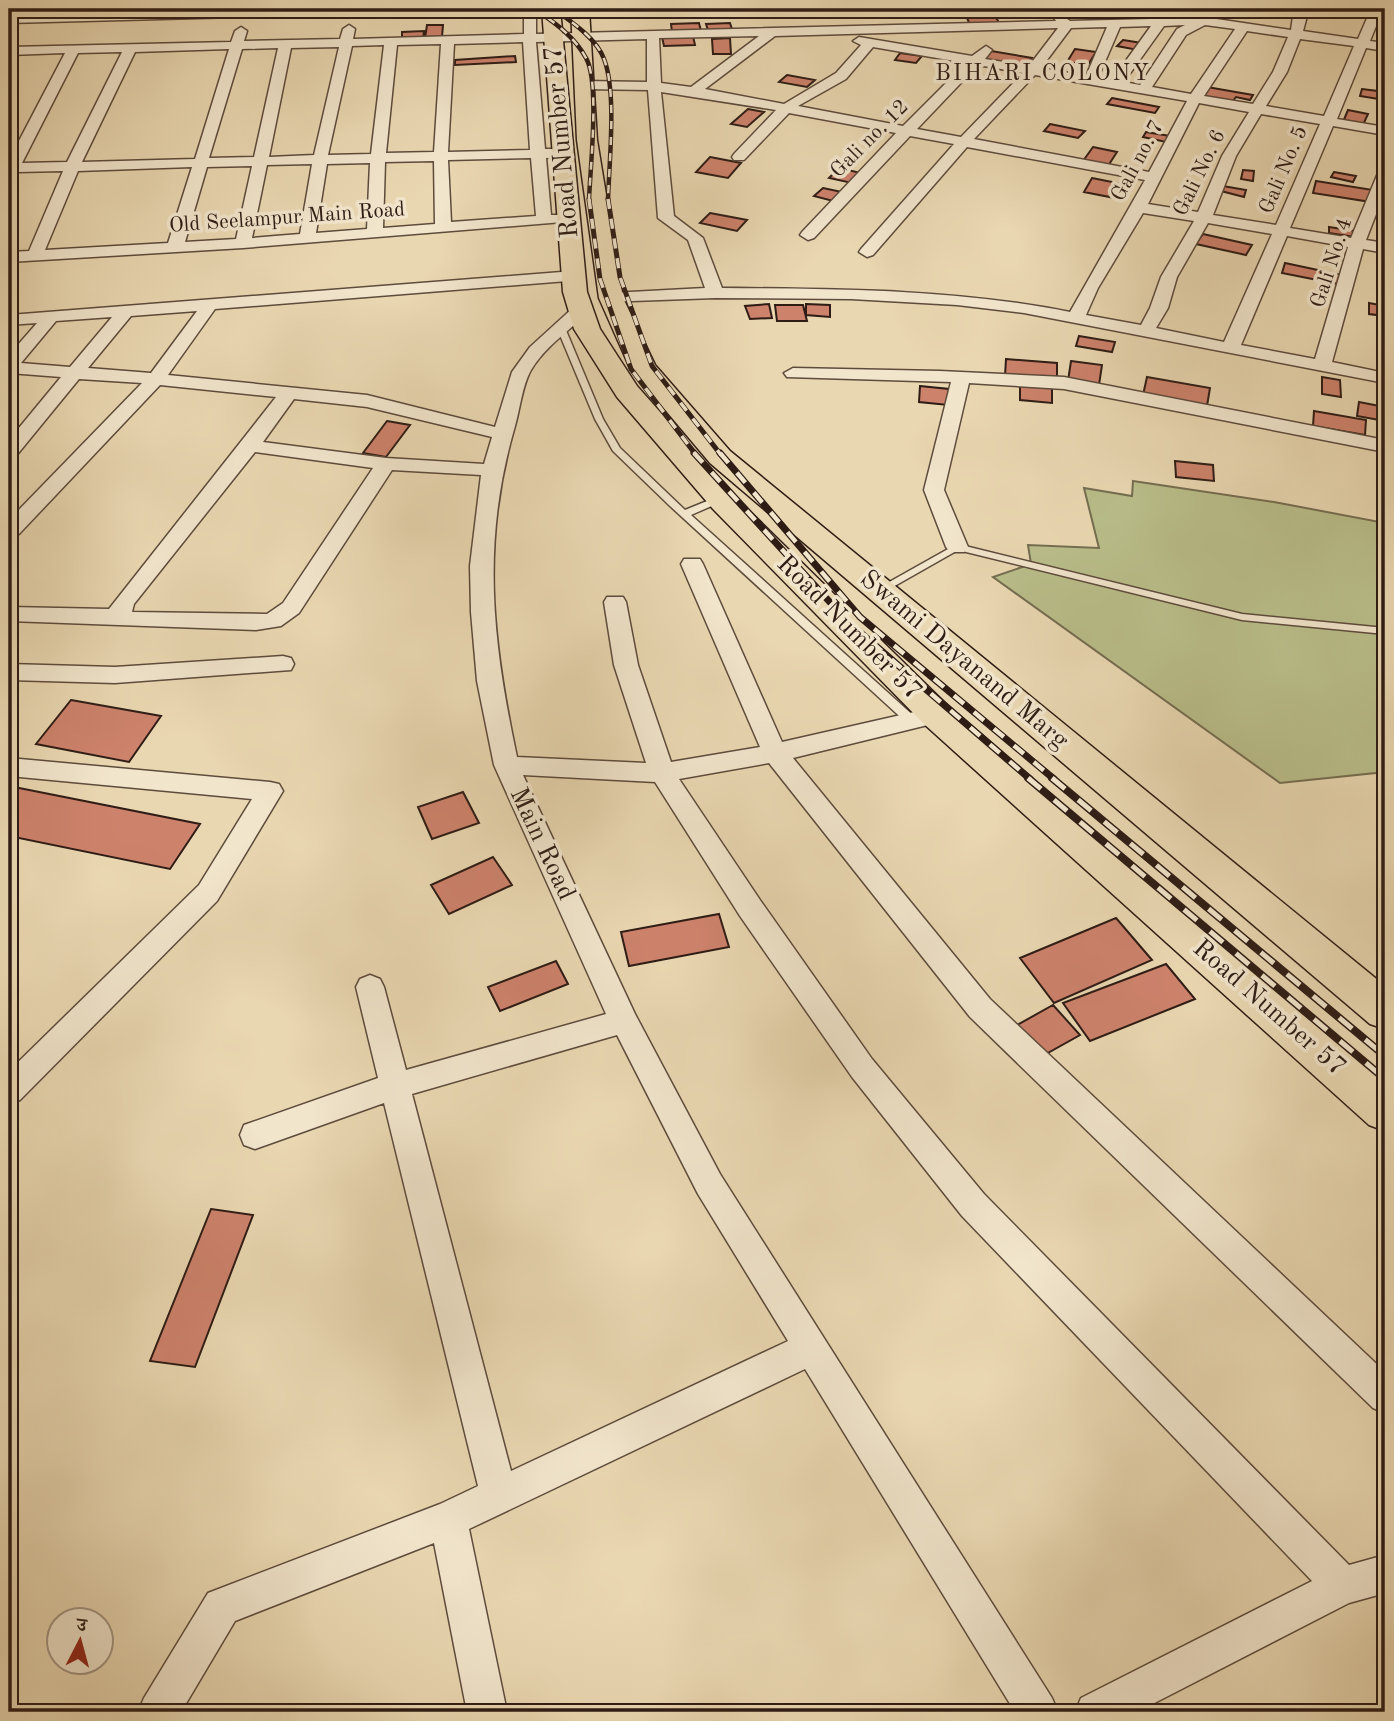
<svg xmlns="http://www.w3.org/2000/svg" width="1394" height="1721" viewBox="0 0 1394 1721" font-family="'Old Standard TT','Noto Serif Devanagari',serif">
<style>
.green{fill:#b9be8a;stroke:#746d50;stroke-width:2}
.building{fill:#cd826c;stroke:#2e1c15;stroke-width:2}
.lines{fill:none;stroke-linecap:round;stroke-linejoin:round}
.lane-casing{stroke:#5d4b3c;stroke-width:3}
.street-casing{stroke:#5d4b3c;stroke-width:3}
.primary-casing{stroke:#2e1c15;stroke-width:3}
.lane{fill:#f1e5cc;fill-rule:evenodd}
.street{fill:#f1e5cc;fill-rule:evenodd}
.primary{fill:#e9d7b1;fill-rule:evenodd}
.rail-far3-casing{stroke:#2e1c15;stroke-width:4.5}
.rail-far2-casing{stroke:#2e1c15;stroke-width:5}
.rail-far1-casing{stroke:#2e1c15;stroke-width:7}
.rail-casing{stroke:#2e1c15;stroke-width:8}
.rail-far3{stroke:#f1e5cc;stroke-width:2.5;stroke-dasharray:8;stroke-linecap:butt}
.rail-far2{stroke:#f1e5cc;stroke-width:3.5;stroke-dasharray:10;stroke-linecap:butt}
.rail-far1{stroke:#f1e5cc;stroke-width:4.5;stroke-dasharray:13;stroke-linecap:butt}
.rail{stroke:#f1e5cc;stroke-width:5;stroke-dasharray:17;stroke-linecap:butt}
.labels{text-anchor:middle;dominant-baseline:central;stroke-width:7;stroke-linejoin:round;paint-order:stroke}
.far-street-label{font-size:21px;fill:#2e1c15;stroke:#f1e5cc}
.far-neighbourhood-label{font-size:23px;letter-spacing:2px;fill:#2e1c15;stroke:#f1e5cc}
.street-label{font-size:26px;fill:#2e1c15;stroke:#f1e5cc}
</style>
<rect width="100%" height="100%" fill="#e9d7b1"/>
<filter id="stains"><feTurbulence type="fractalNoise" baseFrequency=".00286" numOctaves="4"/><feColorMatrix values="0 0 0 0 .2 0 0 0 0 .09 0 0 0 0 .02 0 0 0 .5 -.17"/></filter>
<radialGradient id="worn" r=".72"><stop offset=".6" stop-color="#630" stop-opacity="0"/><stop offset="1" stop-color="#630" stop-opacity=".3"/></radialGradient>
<path class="green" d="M1133 481 1274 502 1385 523V772L1280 783 993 577 1031 564 1028 545 1099 548 1084 488 1132 496Z"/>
<path class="building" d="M1127 13 1132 20 1110 21 1105 14Z
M996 17 1000 25H970L967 18Z
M699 23 701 31 672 32 671 24Z
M730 23 733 32 709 33 706 24Z
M427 25H443L442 37 425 38Z
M424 31 423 39 402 40V32Z
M693 36 695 45 664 46 662 37Z
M730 38 731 54H713L712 39Z
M1123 40 1142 43 1138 50 1117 46Z
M1075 49 1096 52 1088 65 1067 62Z
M991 51 1032 58 1024 67 983 60Z
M900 53 922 56 916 63 895 60Z
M515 56 516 62 455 65V60Z
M787 75 815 80 807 87 779 82Z
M1207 87 1253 95 1250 100 1236 97 1232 102 1200 96Z
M1362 89 1385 92V100L1360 96Z
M1112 98 1159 107 1155 113 1107 104Z
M748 109 764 112 747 127 731 124Z
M1348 110 1368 114 1363 125 1343 122Z
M1050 124 1085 131 1078 138 1044 131Z
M1146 132 1170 136 1166 142 1143 137Z
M1093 147 1117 152 1108 166 1083 161Z
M710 157 741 163 728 178 696 172Z
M839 168 861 173 852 183 829 178Z
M1243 170 1254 171 1253 181 1241 179Z
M1334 172 1356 176 1353 182 1331 177Z
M1092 178 1127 185 1120 199 1084 192Z
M1316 181 1373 190 1371 202 1313 193Z
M1223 186 1246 190 1244 197 1221 191Z
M823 188 842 192 833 201 814 196Z
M710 213 747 220 737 231 700 223Z
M1329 227 1355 231V237L1329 233Z
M1203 234 1252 245 1246 255 1196 244Z
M1285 263 1346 276 1343 285 1282 273Z
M1369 303 1385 306V316L1369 314Z
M769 304 772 318 750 319 745 306Z
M806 304 830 305V317L806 315Z
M775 305H803L807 321H777Z
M1079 336 1115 342 1112 352 1076 346Z
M1006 359 1057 363V381L1005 376Z
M1071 361 1102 365 1099 385 1068 381Z
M1147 377 1210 388 1207 406 1143 395Z
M1322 377 1340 380 1341 397 1322 394Z
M1020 383 1052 386V403L1020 400Z
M920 386 949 389 948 405 919 402Z
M1359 402 1385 407V421L1357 416Z
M1314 411 1366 420 1365 435 1313 426Z
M387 421 410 425 386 457 363 453Z
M1175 461 1213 465 1214 481 1176 477Z
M71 700 161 716 129 762 36 744Z
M9 786 200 824 170 869 9 836Z
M463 792 479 823 432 839 418 807Z
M493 857 512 885 449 914 431 885Z
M719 914 729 947 629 966 621 932Z
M1116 918 1152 960 1054 1003 1020 958Z
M556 961 568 984 500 1011 488 987Z
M1166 964 1195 999 1090 1041 1063 1003Z
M1053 1005 1080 1035 1037 1059 1010 1029Z
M211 1209 253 1215 195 1367 150 1361Z"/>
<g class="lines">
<defs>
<path id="lane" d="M558 326 565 328 603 419 620 448 685 510 717 497H723V501L691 515 916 718 918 721 916 724H908L670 506 613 451 595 419 557 328Z
M957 544 1242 614 1385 628V634L1242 620 958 550 884 592 880 593 875 590Z"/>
<path id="street" d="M262 9H399L393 13 9 23V15Z
M1152 9 1163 18 1203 17 1291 30 1294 9H1306L1307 16 1303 31 1358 39 1371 9H1383L1370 41 1385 43V51L1366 48 1337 119 1385 127V135L1333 126 1290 228 1351 238 1378 173 1385 169V191L1366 240 1385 243V253L1363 249 1332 362 1385 373V383L1024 313 957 305 851 299 715 298 605 302 603 298 611 293 705 288 688 240 658 218 648 90 584 89 577 85 584 81 647 82V39L536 42 545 149H563L570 153 563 157 546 158 551 215H575L577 218 575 221 243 248 9 262V252L29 251 63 171 17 172 14 177 9 178V160L65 53 9 55V47L231 42 235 31 241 27 247 31 244 41 340 39 343 29 349 25 355 29 353 39 524 34V17L530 13 536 17V34L1056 21 1054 18 1060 14 1070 21 1150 19 1146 13ZM1185 25 1177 29 1140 85 1124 82 1164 26ZM1205 25 1235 29 1191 94 1152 87 1186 35ZM1151 26 1112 80 1098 78 1120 27ZM1107 27 1086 76 1041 68 1071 28ZM1058 28 1029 66 985 59 992 50 986 46 972 56 859 37 853 41 861 45 836 73 784 104 705 89 775 36ZM1247 31 1288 37 1273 72 1253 104 1204 96ZM759 36 691 87 661 83 659 38ZM1300 39 1354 46 1324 116 1266 106 1287 72ZM523 42 530 150 448 152 454 44ZM441 44 434 152 386 153 397 45ZM384 45 371 154 328 155 352 46ZM339 47 314 155 269 157 291 48ZM873 47 966 63 903 126 798 106 846 79ZM278 48 254 157 209 158 242 49ZM229 49 195 159 82 162 135 52ZM122 52 67 162 22 163 78 53ZM978 65 1023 73 961 137 917 129ZM1035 75 1187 101 1149 172 974 139ZM661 92 776 110 734 154 732 157 734 160H744L789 113 896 133 802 232 800 235 808 240 814 238 910 136 954 144 861 249 859 252 867 257 873 255 967 147 1145 180 1070 312C955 289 838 289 722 288L703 238 674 216ZM1199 103 1249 112 1222 156 1198 212 1148 204ZM1261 114 1320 124 1276 225 1213 215 1236 156ZM531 158 536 216 451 222 448 160ZM434 161 435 224 383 228 385 162ZM370 163 367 229 316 233 327 164ZM312 164 300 234 252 238 267 165ZM252 166 236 239 185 242 207 167ZM192 167 168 243 45 250 78 171ZM1143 213 1194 221 1161 277 1150 308 1141 325 1086 315 1098 288ZM1208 223 1272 234 1224 342 1156 328 1168 308 1177 277ZM1287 236 1348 247 1315 359 1241 345Z
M574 271 580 272 582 276 580 280 215 309 168 375 367 395 495 427 512 372 530 347 575 306H587L590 310 587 314C568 331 544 348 531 370 522 386 520 409 515 426 481 542 492 640 517 757L646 763 614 665 604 602 607 597H623L626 602 638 665 671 762 760 747 681 564 684 559H700L703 564 782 742 936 707 944 709 948 715 944 721 793 758 990 999 1385 1372V1413L1373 1408 970 1017 769 763 679 779 760 900 872 1059 984 1194 1349 1565 1385 1555V1593L1349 1603 1137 1712H1075L1081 1698 1312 1581 962 1216 852 1077 740 916 655 782 523 775 635 1014 720 1174 1052 1698 1058 1712H1015L805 1369 469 1529 507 1712H467L434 1543 235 1621 181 1712H138L144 1698 208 1593 440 1504 478 1486 384 1103 255 1149 244 1145 240 1135 244 1125 378 1078 356 987 360 979 370 975 380 979 384 987 406 1070 606 1014 494 765 477 681 471 612 470 566 481 475 392 470 299 613 281 626 256 630 9 621V607L109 609 276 397 160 385 19 534 9 535V520L142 383 79 379 16 456 9 458V440L61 377 9 373V355L37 323 9 325V315ZM197 311 151 373 88 368 131 316ZM112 317 70 367 21 363 56 321ZM294 399 367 407 492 437 484 464 386 458 263 442ZM255 452 373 468 283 603 267 614 132 612 134 604ZM617 1035 698 1194 788 1341 511 1471 412 1094Z
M793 368 940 371 1064 377 1385 440V452L1064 389 969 383 944 490 968 547 964 552H950L946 547 924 490 951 382 787 377 784 373Z
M283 656 291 658 294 664 291 670 115 683 9 680V664L115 667Z
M9 758 270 782 279 784 283 791 217 901 20 1100 9 1104V1071L199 885 252 799 9 776Z"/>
<path id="primary" d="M542 9H560L587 292 600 329 637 386 735 497 948 706 1385 1083V1131L1369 1125 924 724 713 509 617 397 574 329 563 292Z
M571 9H589L597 140 623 298 655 365 730 451 1385 986V1029L1370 1024 710 463 630 368 599 298 577 140Z"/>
</defs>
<use href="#lane" class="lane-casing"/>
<use href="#street" class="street-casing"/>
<use href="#primary" class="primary-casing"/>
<use href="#lane" class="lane"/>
<use href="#street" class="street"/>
<use href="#primary" class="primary"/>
<defs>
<path id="rail-far3" d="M535 9C555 23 574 36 586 58 600 82 590 170 589 200
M559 13C575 24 597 40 604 59 617 92 609 163 608 200"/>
<path id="rail-far2" d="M589 199 600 279 631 369 696 455
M608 199 620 277 652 366 721 455"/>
<path id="rail-far1" d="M694 453 848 622 1030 779
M720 453 860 617 1054 779"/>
<path id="rail" d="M1028 778 1385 1079
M1052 778 1385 1056"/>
</defs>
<use href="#rail-far3" class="rail-far3-casing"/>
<use href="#rail-far2" class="rail-far2-casing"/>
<use href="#rail-far1" class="rail-far1-casing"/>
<use href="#rail" class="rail-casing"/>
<use href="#rail-far3" class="rail-far3"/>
<use href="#rail-far2" class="rail-far2"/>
<use href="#rail-far1" class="rail-far1"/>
<use href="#rail" class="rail"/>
</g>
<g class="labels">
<g class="far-street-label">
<text transform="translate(870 139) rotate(-45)">Gali no. 12</text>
<text transform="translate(1138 161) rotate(-62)">Gali no. 7</text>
<text transform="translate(1284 170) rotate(-67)">Gali No. 5</text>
<text transform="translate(1200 173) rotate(-64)">Gali No. 6</text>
<text transform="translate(287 218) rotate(-4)">Old Seelampur Main Road</text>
<text transform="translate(1332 263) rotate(-72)">Gali No. 4</text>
</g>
<g class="far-neighbourhood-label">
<text x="1043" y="73">BIHARI COLONY</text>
</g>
<g class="street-label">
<text transform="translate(562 142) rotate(-95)">Road Number 57</text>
<text transform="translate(849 628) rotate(45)">Road Number 57</text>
<text transform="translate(964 660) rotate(40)">Swami Dayanand Marg</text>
<text transform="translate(542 844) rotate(65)">Main Road</text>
<text transform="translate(1269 1008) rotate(41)">Road Number 57</text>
</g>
</g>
<rect width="1394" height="1721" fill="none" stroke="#e9d7b1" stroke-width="35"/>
<rect x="10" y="10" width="1373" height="1700" fill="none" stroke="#2e1c15" stroke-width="3.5"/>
<rect x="18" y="18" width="1359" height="1686" fill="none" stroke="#2e1c15" stroke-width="2"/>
<g transform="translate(80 1641) rotate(6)"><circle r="33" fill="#f1e5cc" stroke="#a39583" stroke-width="2"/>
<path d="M0-5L12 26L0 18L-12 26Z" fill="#8f2418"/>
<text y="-10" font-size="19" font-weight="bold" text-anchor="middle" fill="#2e1c15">उ</text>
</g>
<rect width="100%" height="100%" filter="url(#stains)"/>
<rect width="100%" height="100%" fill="url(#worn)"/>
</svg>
